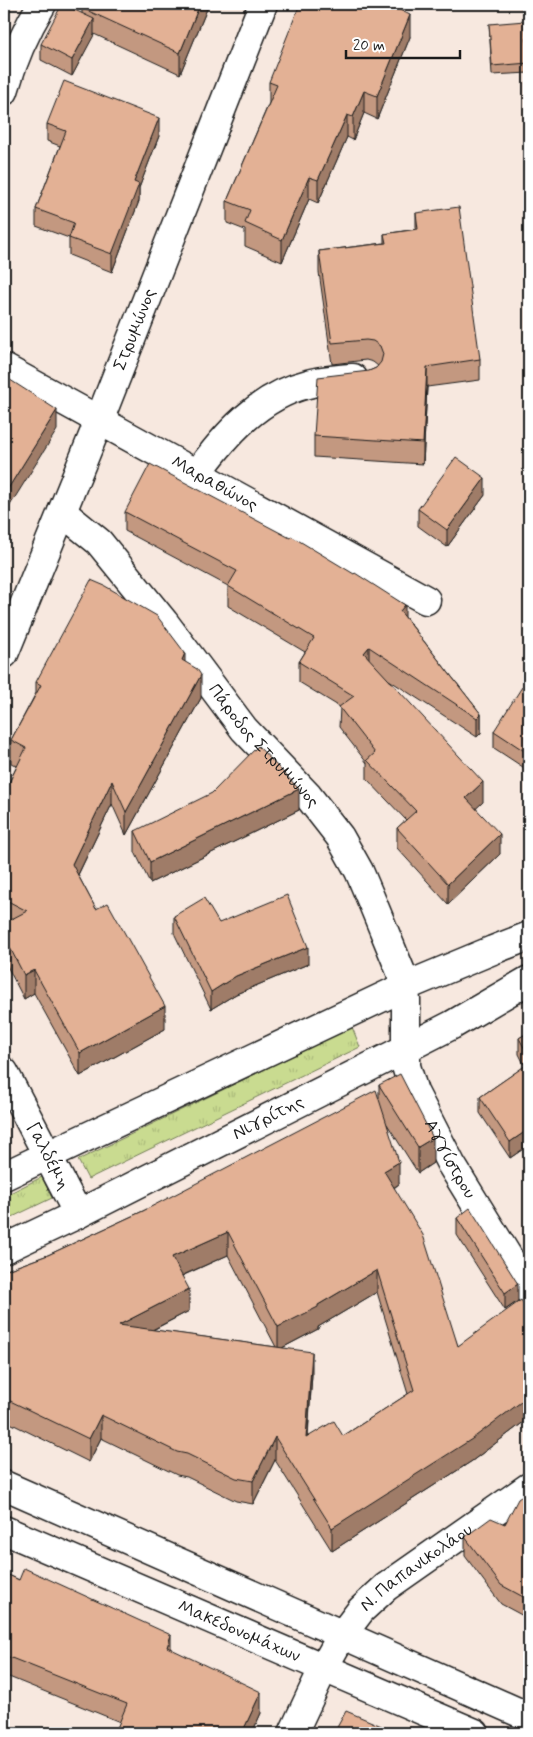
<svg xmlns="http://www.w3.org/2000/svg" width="533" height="1737" viewBox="0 0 533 1737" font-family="Mynerve,sans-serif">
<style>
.park{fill:url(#park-tufts);stroke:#727c56}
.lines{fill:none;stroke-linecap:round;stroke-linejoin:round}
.street-casing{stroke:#1c1c1c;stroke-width:31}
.secondary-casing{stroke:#1c1c1c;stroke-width:31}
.street{stroke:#fff;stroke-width:28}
.secondary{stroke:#fff;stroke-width:28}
.wall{fill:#c39880;stroke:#1c1c1c;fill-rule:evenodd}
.shaded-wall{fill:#9f7c68;stroke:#1c1c1c}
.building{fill:#e3b195;stroke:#1c1c1c;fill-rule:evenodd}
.labels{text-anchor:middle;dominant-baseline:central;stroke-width:4;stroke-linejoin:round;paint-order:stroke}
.street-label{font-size:18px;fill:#1c1c1c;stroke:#fff}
</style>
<defs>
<pattern id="park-tufts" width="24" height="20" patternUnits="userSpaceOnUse" patternTransform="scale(1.25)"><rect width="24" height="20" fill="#c9db90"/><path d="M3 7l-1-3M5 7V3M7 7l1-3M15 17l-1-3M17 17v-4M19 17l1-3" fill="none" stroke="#acbb7c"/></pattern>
</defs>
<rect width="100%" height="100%" fill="#f7e8df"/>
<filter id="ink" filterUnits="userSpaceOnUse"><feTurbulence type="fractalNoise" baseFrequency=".02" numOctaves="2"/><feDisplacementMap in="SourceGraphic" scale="10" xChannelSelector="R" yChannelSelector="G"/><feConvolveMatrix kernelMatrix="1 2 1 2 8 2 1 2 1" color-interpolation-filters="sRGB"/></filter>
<g filter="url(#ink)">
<path class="park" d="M352 1027 360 1047 88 1179 78 1160Z
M42 1177 52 1198 4 1221V1196Z"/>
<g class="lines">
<defs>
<g id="street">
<path d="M4 91C13 59 25 32 42 4"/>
<path id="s1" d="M4 368 426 600"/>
<path d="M197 474C225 435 259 396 308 384 322 380 338 379 353 378"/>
<path id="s2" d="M62 512 99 542 164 622 244 729 308 796 340 837 359 871 373 904 401 972 406 1000V1066L414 1092 451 1164 529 1291"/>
<path id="s3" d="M4 654 99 421 263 4"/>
<path id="s4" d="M4 1072 78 1214"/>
<path d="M4 1485 529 1717"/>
<path id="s5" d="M4 1530 475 1733"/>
<path id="s6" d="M293 1733 324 1667 342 1635 361 1610 386 1587 529 1487"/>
</g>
<g id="secondary">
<path d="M4 1176 404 987 493 950 529 936"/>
<path id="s7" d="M4 1249 78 1214 405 1049 452 1025 529 980"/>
</g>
</defs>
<use href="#street" class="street-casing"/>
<use href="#secondary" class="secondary-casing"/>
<use href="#street" class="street"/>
<use href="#secondary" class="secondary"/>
</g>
<path class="wall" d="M83 4H209L180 74 94 34 72 76 41 60V44L82 13V8Z
M403 4V12L410 37 377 119 364 113 353 140 347 137 318 203 309 199 282 262 245 246V230L227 223V201L269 103V82Z
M489 24 529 63V73L492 75Z
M47 124 159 136 139 188V201L112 272 69 255V238L36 226V209L60 146 47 141Z
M416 213 480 359V380L427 387 423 464 314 457V436L369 371 376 368 378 366 373 362 366 360 332 364 319 272V251L384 243V234L416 229Z
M485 495 447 547 418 526V509Z
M125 512 405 617 481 714V733L477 737 389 680 483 802 476 808 500 854 448 904 397 848V828L406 820 367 779V763L339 727 340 707 299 682V662L305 652 228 606V586L125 531Z
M185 662 201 698 126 835 112 804 78 875 96 909 165 1029 80 1076 34 993 24 999 4 960V793L17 766 11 763V740L36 693V682Z
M529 692V771L494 748V731Z
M299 810 150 883 135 852V831Z
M174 916 219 923 308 964 236 994 211 1009 174 933Z
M529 1032V1145L510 1158 480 1113V1097L525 1066 519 1054V1038Z
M379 1085 433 1163 418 1173 387 1124 399 1184 394 1188 458 1346 529 1311V1418L472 1461 332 1551 275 1460 253 1504 236 1501 187 1477 177 1475 101 1438 89 1462 4 1420V1271L48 1255 143 1211 379 1098ZM228 1255 276 1347 153 1330 189 1311 182 1276ZM377 1292 408 1394 343 1436 308 1437 312 1374 282 1348 318 1329V1327Z
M457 1218 518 1301 505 1310 457 1235Z
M529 1491V1619L501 1604 465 1556V1537L505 1524Z
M4 1573 171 1649 261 1713 252 1733H115L120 1722 4 1675Z"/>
<path class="shaded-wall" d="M200 4H209L180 74V53Z
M400 4H403V18L398 9Z
M410 15V37L377 119V96Z
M94 19V35L72 76V60Z
M364 91V113L353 140V117Z
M347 115V137L318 203V180Z
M159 118V136L139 188V201L112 272V254L134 182Z
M309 177V199L282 262V240Z
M427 367V387L423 464V443Z
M57 410V430L4 515V495Z
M485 478V495L447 547V530Z
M405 605V624L400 611Z
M369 647V667L364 653Z
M185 653V676L182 660Z
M201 675V698L126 835V812Z
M481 714V733L477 737V718Z
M112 781V804L72 887V864Z
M483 782V802L466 818V798Z
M299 789V810L150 883V862Z
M500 834V854L448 904V884Z
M308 947V964L236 994 211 1009V992L236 976Z
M34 970V993L24 999V975Z
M165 1006V1029L80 1076V1053Z
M529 1129V1145L510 1158V1142Z
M433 1138V1163L418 1173V1147Z
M399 1162V1184L384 1194V1171Z
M228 1232V1255L172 1280V1257Z
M377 1270V1292L318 1327V1329L278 1350V1327L318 1305Z
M518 1284V1301L505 1310V1293Z
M189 1289V1311L119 1347V1325Z
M312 1352V1374L306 1461V1438Z
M529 1396V1418L472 1461 332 1551V1528Z
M101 1415V1438L89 1462V1439Z
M275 1437V1460L253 1504V1481Z
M171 1635V1656L167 1647Z
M261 1692V1713L252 1733H242Z"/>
<path class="building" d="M62 4 94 19 72 60 41 44Z
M83 4H200L180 53 82 8Z
M300 4H400L398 9 410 15 377 96 364 91 353 117 347 115 318 180 309 177 282 240 245 223 250 210 227 201 277 85 269 82Z
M525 21 529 63 492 66 489 24Z
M64 81 159 118 134 182 139 184 112 254 69 238 74 223 36 209 66 131 47 124Z
M459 207 480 359 427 367 423 443 314 436 318 377 369 371 376 368 381 362 383 354 380 346 373 341 366 340 332 343 319 251 386 243 384 234 418 229 416 213Z
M4 376 57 410 4 495Z
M456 457 485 478 447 530 418 509Z
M150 464 290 538 291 536 354 574 355 573 405 605 400 611 481 714 477 718 369 647 364 653 483 782 466 798 500 834 448 884 397 828 416 811 367 760 375 753 339 707 354 696 299 662 314 638 228 586 237 571 125 512Z
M91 580 105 586 157 616 185 653 182 660 197 669 201 675 126 812 112 781 72 864 96 909 108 903 165 1006 80 1053 34 970 24 975 4 936V923L27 911 4 899V793L26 748 11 740 41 685 36 682Z
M522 687 529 692V754L494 731Z
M258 746 299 789 150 862 135 831 212 793Z
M287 895 308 947 236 976 211 992 174 916 204 898 219 923Z
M529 1032V1057L519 1038Z
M529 1063V1129L510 1142 480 1097Z
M400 1074 433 1138 418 1147 379 1085Z
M376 1090 399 1162 384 1171 423 1235 458 1346 521 1300 529 1311V1396L472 1439 332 1528 275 1437 253 1481 236 1478 187 1454 177 1452 101 1415 89 1439 4 1398V1271L48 1255 143 1211ZM228 1232 278 1327 318 1307V1305L377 1270 414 1390 343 1436 334 1421 306 1438 312 1352 119 1325 189 1289 172 1257Z
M470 1208 518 1284 505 1293 457 1218Z
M529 1491V1600L501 1585 465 1537 491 1518 505 1524 518 1499Z
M24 1568 171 1635 167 1647 261 1692 242 1733H115L127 1704 4 1655V1573L19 1580Z
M346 1711 398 1733H334Z"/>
</g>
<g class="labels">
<g class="street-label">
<text stroke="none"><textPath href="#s3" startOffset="350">Στρυμώνος</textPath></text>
<text stroke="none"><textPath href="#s1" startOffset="240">Μαραθώνος</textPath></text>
<text stroke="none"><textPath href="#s2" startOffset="310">Πάροδος Στρυμώνος</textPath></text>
<text stroke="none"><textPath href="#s7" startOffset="295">Νιγρίτης</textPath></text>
<text stroke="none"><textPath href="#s4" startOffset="95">Γαλδέμη</textPath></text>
<text stroke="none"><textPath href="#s2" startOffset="775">Αγγίστρου</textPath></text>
<text stroke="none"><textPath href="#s6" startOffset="211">Ν. Παπανικολάου</textPath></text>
<text stroke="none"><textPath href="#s5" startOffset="256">Μακεδονομάχων</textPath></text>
</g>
</g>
<rect width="533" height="1737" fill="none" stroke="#fff" stroke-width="20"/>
<rect x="10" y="10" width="513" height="1717" fill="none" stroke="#1c1c1c" stroke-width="2" filter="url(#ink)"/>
<path d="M346 50v8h114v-8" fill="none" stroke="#1c1c1c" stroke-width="2.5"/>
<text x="353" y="50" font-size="15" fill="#1c1c1c" stroke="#ffffff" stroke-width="4" paint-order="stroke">20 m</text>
</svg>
